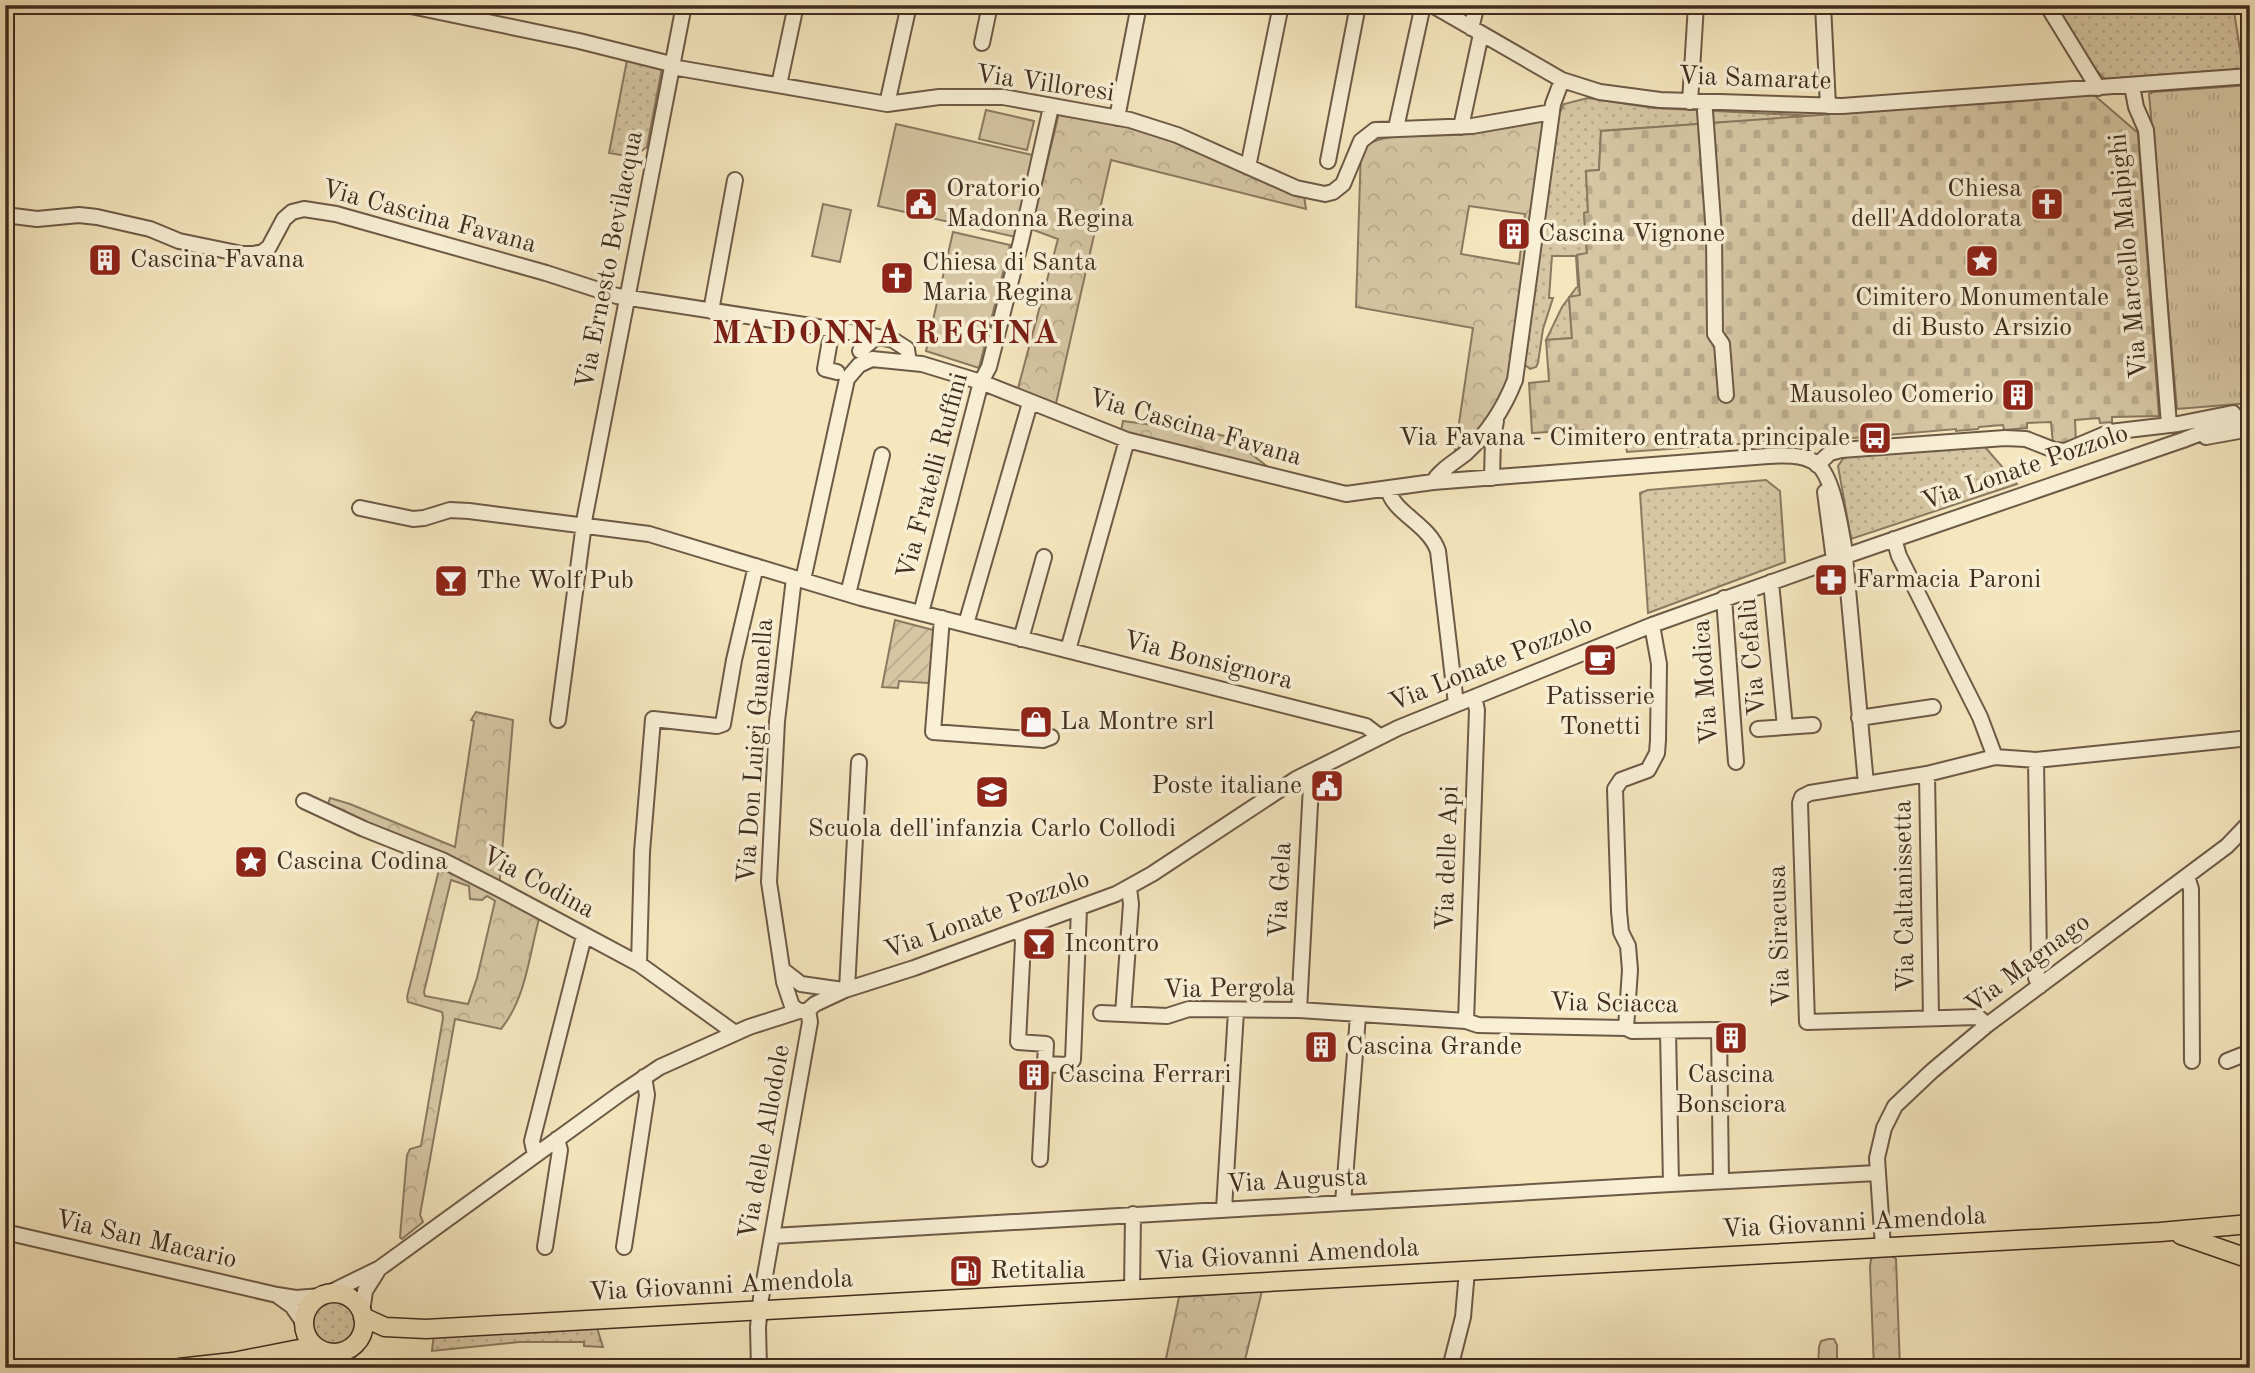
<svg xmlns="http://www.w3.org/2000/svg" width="2255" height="1373" viewBox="0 0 2255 1373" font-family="'Old Standard TT',serif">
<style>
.grass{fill:url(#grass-dots);stroke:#8b7960;stroke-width:2}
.forest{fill:url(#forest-crowns);stroke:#8b7960;stroke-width:2;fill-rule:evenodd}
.cemetery{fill:url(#cemetery-stones);stroke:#8b7960;stroke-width:2}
.park{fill:url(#park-tufts);stroke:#8b7960;stroke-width:2}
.garden{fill:url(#garden-furrows);stroke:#8b7960;stroke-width:2}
.pitch{fill:#d6c6a3;stroke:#8b7960;stroke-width:2}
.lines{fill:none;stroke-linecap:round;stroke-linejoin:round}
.minor-casing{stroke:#6d5a46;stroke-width:18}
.major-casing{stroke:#402c1e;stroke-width:21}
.minor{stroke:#f8efd5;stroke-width:14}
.major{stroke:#f5e6be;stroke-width:18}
.labels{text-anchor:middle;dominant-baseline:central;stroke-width:7;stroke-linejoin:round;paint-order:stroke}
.street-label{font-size:26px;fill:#402c1e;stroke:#f8efd5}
.poi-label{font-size:26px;fill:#402c1e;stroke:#f8efd5;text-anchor:start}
.district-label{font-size:33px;font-weight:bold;letter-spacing:2px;fill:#7a1f14;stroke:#f8efd5}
</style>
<defs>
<pattern id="grass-dots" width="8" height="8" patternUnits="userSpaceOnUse" patternTransform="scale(1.75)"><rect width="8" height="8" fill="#d6c6a3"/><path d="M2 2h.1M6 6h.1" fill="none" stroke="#b9aa8c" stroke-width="1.8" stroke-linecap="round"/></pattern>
<pattern id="forest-crowns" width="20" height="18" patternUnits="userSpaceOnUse" patternTransform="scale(1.75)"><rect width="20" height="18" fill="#d6c6a3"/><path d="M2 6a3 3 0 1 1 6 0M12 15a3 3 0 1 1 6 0" fill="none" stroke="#b9aa8c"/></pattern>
<pattern id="cemetery-stones" width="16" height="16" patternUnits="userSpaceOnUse" patternTransform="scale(1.75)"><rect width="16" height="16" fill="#d6c6a3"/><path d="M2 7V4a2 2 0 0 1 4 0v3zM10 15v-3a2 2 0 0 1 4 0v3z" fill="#b9aa8c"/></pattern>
<pattern id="park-tufts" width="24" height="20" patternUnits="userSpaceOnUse" patternTransform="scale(1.75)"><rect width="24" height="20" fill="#d6c6a3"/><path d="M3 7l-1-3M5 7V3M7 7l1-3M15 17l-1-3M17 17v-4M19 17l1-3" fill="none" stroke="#b9aa8c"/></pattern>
<pattern id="garden-furrows" width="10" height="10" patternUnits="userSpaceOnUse" patternTransform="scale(1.75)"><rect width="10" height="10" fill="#d6c6a3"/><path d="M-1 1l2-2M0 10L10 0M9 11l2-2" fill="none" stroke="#b9aa8c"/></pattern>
</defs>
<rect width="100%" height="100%" fill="#f5e6be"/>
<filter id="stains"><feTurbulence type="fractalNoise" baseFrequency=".00286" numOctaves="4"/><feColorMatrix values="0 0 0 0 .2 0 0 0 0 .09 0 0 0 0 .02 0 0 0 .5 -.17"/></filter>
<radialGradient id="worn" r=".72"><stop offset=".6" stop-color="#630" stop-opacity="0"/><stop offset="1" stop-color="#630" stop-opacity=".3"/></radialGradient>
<path class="grass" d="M2056 5H2233L2243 69 2105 79 2095 69Z
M627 60 662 68 647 147 633 157 609 153Z
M1588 98 1654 108 1817 116 1601 131 1599 170 1586 171 1588 212 1584 213 1587 254 1577 255 1580 296 1569 297 1572 338 1546 340 1562 307 1576 288 1578 287 1576 256H1552L1549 298H1553L1543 329 1538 363 1536 367 1530 369 1525 365V358L1559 114 1564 104Z
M1985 447 2017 484 1851 539 1838 466 1845 456Z
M1766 480 1780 491 1785 562 1648 613 1640 493 1648 490Z
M311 1322a23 23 0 1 1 46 0a23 23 0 1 1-46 0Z
M596 1325 603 1347 584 1346V1342H519L432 1351 434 1334Z"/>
<path class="forest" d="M1059 113 1107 120 1184 144 1304 196 1306 209 1111 160 1055 408 1017 392 1058 239 1031 229Z
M1547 117 1510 381 1477 437 1454 457 1473 328 1356 307 1361 147C1393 129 1432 138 1467 134 1494 131 1521 123 1547 117ZM1469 206 1525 214 1519 264 1461 254Z
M1123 421 1207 432 1229 437 1276 473 1121 431Z
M476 712 513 720 499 889 325 812 330 798 350 804 455 847 474 721 471 720Z
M440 866 537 916 539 919C529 956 526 998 501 1029L455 1019 420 1215 423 1222 402 1239 400 1237 407 1155 410 1149 421 1146 443 1018 442 1012 408 1002 407 997ZM451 880 469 886 470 899 482 900 487 896 495 901 477 978 468 1004 425 996 424 992Z
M1876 1256H1892L1896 1259 1900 1368H1874L1870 1266 1871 1259Z
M1262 1291 1243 1368H1164L1179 1297Z
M1828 1339H1834L1837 1345V1368H1818L1819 1347 1821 1341Z"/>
<path class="cemetery" d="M2094 95 2138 133 2159 416 2112 417V422L2100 423 2099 418 2075 420 2076 442 2053 444 2051 422 2027 423V428L2004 430 2003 425 1979 427 1978 429 1956 431V429L1830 440 1829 437H1823L1822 443 1782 446 1781 441 1627 452 1625 442 1585 445 1583 430 1532 433 1529 383 1549 381 1546 340 1572 338 1569 297 1580 295 1577 255 1587 253 1584 213 1588 212 1586 171 1599 170 1601 131Z"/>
<path class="park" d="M2250 85V403L2177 409 2149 94 2153 92Z"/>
<path class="garden" d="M895 620 937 631 934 679 928 683 899 681 898 688 882 687Z"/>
<path class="pitch" d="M986 110 1034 121 1027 150 979 139Z
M896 124 1037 156 1020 238 878 206Z
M823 204 851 210 840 262 812 256Z
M953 232 1010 245 979 368 926 351Z"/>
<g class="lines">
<defs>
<path id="minor" d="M406 5 579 41 667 63 672 67 887 104 939 97H1003L1130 120 1177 135 1296 188 1325 194 1333 192 1343 184 1361 141 1375 130 1472 126 1552 112
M1432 5 1562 80 1600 92 1660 100 1842 106 2250 76
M1823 5 1828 106
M2047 5 2098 88
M1471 28 1477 5
M982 43 990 5
M779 85 796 5
M2132 86 2136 107 2146 130 2169 425
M1690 102 1696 5
M887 104 909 5
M1705 111 1714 235 1715 334 1722 344 1726 395
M1117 118 1139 5
M1461 127 1481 34
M1396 128 1423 5
M1328 161 1358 5
M1248 167 1281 5
M5 215 37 219 79 215 97 217 150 229 179 241 242 254H253L263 252 269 247 284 219 292 212 304 209 336 214 546 273 617 296 850 332
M711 311 735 180
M832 329 825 369 837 372
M859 333 893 340 907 349 908 356
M860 351 876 337
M2206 437 2250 429
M1817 465 1830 453 1841 450 2005 438 2026 439 2054 450 2065 451 2110 432 2178 424 2233 413
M1492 478 1493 438 1496 421
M1433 482C1440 470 1455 462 1466 453 1488 433 1504 408 1515 380L1553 104 1562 80
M1388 489C1393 513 1429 524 1438 551L1456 704
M1825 492 1834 560
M360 508 413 519 424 518 450 510 469 511 649 534 861 598 1366 726 1379 736
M1894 539 1899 556 1980 717 1995 757 2036 760 2250 738
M794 578 777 721 769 882 784 982 792 1006 799 1011
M803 580 847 379 859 365 872 359 922 364 981 382 1127 440 1346 494 1433 482 1768 456C1783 455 1802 454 1816 463 1833 475 1840 525 1844 546L1866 784 1810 793 1802 797 1800 803 1807 1022 1978 1017 1987 1025
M1771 582 1785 727
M848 594 882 455
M1724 598 1736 762
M921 613 981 382 989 367 1021 241 1051 107
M942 618 933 732 1043 740 1051 737
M966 624 1030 403
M1021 639 1044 557
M1068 650 1127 440
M1859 718 1933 707
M558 720 585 516 684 5
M1758 729 1813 725
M2036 760 2039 959 2036 978 2040 986
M1927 774 1931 1018
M1866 784 1927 774 1995 757
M304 801 364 829 442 860 499 889 639 964 735 1033
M2187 876 2191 889 2192 1061
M1021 930 1023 942 1018 1042 1046 1044 1045 1064
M639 964 642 852 653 719 717 726 723 724 734 660 756 566
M783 970 801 984 843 990
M847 989 859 762
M1299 1010 1311 786 1306 774
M1101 1013 1167 1016 1189 1009 1299 1010 1466 1021 1478 1025 1626 1028 1632 1031 1719 1030 1721 1181
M1123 1014 1131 904 1129 888
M1466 1021 1477 710 1474 697
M1626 1028 1630 970 1628 946 1621 932 1619 911 1615 789 1621 780 1648 770 1657 753 1658 740 1659 664 1652 625
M2227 1061 2250 1052
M535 1155 532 1141 584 936
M1040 1159 1045 1064 1067 1065 1073 1060 1079 909
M1671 1184 1877 1173
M1343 1203 1358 1016
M1224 1209 1236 1011
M5 1232 277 1295 296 1298 321 1296
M773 1236 1671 1184 1668 1031
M545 1247 560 1150 557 1139
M624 1247 647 1095 644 1077
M1883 1247 1877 1158 1884 1128 1895 1106 1932 1071 1987 1025 2227 846 2250 822
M1132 1290 1133 1214
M329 1293 380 1268 621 1093 660 1067 749 1027 799 1011H807L815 1004 845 990 914 968 1116 894 1152 874 1296 779 1398 728 1652 625 1834 560 2183 440 2250 414
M278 1296 292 1306 303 1322
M362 1312 365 1291 377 1272
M759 1368 758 1327 761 1298 810 1022 808 1010
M1450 1368 1463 1317 1467 1271"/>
<path id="major" d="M2181 1235 2250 1259
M304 1323a30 30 0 1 1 60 0a30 30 0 1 1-60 0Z
M363 1317 385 1327 426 1329 2160 1232 2250 1224
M179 1368 233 1362 299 1349 320 1350"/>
</defs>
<use href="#minor" class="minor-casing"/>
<use href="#major" class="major-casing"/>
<use href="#minor" class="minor"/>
<use href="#major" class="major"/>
</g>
<defs>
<symbol id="civic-square" viewBox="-11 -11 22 22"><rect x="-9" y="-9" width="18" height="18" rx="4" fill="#8f2418" stroke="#f8efd5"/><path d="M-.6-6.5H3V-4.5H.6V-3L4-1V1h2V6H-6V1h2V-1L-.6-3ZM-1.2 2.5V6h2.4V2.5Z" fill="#fff"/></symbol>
<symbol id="church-square" viewBox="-11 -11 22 22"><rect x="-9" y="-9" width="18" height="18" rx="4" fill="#8f2418" stroke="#f8efd5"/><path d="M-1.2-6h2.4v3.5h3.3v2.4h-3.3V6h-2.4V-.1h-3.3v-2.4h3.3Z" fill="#fff"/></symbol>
<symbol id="building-square" viewBox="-11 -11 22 22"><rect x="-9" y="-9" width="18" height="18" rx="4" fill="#8f2418" stroke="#f8efd5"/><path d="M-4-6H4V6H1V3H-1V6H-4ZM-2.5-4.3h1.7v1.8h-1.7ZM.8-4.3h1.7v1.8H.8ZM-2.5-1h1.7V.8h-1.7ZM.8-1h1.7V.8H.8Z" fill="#fff"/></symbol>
<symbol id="sight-square" viewBox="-11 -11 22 22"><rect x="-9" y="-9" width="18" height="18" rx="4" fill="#8f2418" stroke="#f8efd5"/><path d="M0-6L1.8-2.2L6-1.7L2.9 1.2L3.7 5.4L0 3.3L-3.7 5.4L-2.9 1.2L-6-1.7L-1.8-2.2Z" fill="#fff"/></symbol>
<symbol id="bus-square" viewBox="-11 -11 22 22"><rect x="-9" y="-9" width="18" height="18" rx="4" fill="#8f2418" stroke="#f8efd5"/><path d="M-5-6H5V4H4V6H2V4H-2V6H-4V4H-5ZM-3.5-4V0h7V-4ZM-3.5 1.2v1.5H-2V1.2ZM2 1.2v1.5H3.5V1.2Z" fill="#fff"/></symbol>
<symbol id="pharmacy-square" viewBox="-11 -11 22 22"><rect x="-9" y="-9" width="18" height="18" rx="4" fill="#8f2418" stroke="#f8efd5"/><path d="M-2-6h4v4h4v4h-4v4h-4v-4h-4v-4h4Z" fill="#fff"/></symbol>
<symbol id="bar-square" viewBox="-11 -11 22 22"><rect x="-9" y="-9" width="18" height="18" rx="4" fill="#8f2418" stroke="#f8efd5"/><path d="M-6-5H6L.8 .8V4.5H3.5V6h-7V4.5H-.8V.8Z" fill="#fff"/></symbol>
<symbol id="cafe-square" viewBox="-11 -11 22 22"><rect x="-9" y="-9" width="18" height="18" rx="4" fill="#8f2418" stroke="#f8efd5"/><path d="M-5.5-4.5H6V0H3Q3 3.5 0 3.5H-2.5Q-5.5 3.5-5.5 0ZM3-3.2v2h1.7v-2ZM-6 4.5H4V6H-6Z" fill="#fff"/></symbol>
<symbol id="shop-square" viewBox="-11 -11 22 22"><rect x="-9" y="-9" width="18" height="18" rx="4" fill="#8f2418" stroke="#f8efd5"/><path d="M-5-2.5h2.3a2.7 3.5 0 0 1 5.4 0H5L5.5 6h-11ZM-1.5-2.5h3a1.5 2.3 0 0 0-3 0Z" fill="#fff"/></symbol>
<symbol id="school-square" viewBox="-11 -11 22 22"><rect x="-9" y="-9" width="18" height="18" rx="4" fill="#8f2418" stroke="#f8efd5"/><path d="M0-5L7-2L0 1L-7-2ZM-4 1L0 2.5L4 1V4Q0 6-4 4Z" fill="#fff"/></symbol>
<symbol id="fuel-square" viewBox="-11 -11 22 22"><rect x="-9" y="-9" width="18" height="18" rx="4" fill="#8f2418" stroke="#f8efd5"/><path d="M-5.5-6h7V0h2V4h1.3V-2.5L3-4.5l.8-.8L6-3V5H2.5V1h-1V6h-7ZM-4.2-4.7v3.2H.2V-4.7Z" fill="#fff"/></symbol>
</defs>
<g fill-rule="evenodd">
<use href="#civic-square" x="902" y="185" width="38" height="38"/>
<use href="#church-square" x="2028" y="185" width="38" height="38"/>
<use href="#building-square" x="1495" y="215" width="38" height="38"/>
<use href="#building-square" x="86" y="241" width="38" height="38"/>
<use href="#sight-square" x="1963" y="242" width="38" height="38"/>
<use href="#church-square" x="878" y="259" width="38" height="38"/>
<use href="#building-square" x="1999" y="376" width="38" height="38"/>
<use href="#bus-square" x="1856" y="419" width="38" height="38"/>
<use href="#pharmacy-square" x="1812" y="561" width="38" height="38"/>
<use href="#bar-square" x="432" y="562" width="38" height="38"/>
<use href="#cafe-square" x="1581" y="641" width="38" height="38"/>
<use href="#shop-square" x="1017" y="703" width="38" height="38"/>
<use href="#civic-square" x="1308" y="767" width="38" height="38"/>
<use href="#school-square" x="973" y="773" width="38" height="38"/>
<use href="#sight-square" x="232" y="843" width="38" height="38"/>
<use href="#bar-square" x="1020" y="925" width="38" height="38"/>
<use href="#building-square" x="1712" y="1019" width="38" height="38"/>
<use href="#building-square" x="1302" y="1028" width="38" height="38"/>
<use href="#building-square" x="1015" y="1056" width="38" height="38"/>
<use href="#fuel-square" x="947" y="1252" width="38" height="38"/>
</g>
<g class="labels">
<g class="street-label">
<text transform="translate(1755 79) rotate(2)">Via Samarate</text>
<text transform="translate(1045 84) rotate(8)">Via Villoresi</text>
<text transform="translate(429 217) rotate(15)">Via Cascina Favana</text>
<text transform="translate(2129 256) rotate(-95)">Via Marcello Malpighi</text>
<text transform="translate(610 260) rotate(-79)">Via Ernesto Bevilacqua</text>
<text transform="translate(1195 428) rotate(16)">Via Cascina Favana</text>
<text transform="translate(2025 468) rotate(-19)">Via Lonate Pozzolo</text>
<text transform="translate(933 476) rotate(-75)">Via Fratelli Ruffini</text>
<text transform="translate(1753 657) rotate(-95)">Via Cefalù</text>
<text transform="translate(1208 661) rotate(14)">Via Bonsignora</text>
<text transform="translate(1491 664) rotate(-22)">Via Lonate Pozzolo</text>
<text transform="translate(1706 682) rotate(-94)">Via Modica</text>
<text transform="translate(756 751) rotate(-86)">Via Don Luigi Guanella</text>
<text transform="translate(1448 858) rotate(-88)">Via delle Api</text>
<text transform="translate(538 883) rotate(28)">Via Codina</text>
<text transform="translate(1281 890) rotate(-87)">Via Gela</text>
<text transform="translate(1905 896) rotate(-91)">Via Caltanissetta</text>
<text transform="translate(987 915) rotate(-20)">Via Lonate Pozzolo</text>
<text transform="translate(1780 936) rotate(-92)">Via Siracusa</text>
<text transform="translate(2028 964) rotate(-37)">Via Magnago</text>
<text transform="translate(1229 989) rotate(-1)">Via Pergola</text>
<text transform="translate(1614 1004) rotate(1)">Via Sciacca</text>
<text transform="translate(765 1142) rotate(-80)">Via delle Allodole</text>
<text transform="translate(1297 1181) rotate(-3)">Via Augusta</text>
<text transform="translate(1854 1223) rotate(-3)">Via Giovanni Amendola</text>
<text transform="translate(146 1240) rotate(13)">Via San Macario</text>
<text transform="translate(1287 1255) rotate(-3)">Via Giovanni Amendola</text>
<text transform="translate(721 1286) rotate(-3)">Via Giovanni Amendola</text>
</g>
<g class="poi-label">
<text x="946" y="189">Oratorio<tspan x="946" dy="30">Madonna Regina</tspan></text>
<text x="2022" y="189" text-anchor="end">Chiesa<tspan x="2022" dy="30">dell'Addolorata</tspan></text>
<text x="1538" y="234">Cascina Vignone</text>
<text x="130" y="260">Cascina Favana</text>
<text x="922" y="263">Chiesa di Santa<tspan x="922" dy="30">Maria Regina</tspan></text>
<text x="1982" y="298" text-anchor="middle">Cimitero Monumentale<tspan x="1982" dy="30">di Busto Arsizio</tspan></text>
<text x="1994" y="395" text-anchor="end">Mausoleo Comerio</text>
<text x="1850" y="438" text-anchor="end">Via Favana - Cimitero entrata principale</text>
<text x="1856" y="580">Farmacia Paroni</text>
<text x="476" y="581">The Wolf Pub</text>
<text x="1600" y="697" text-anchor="middle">Patisserie<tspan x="1600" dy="30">Tonetti</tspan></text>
<text x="1060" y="722">La Montre srl</text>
<text x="1302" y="786" text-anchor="end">Poste italiane</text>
<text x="992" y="829" text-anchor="middle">Scuola dell'infanzia Carlo Collodi</text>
<text x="276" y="862">Cascina Codina</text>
<text x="1064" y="944">Incontro</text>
<text x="1346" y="1047">Cascina Grande</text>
<text x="1058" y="1075">Cascina Ferrari</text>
<text x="1731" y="1075" text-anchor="middle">Cascina<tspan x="1731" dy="30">Bonsciora</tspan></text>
<text x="990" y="1271">Retitalia</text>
</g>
<g class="district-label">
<text x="886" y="334">MADONNA REGINA</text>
</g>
</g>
<rect width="2255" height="1373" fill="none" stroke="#f5e6be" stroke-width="28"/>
<rect x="7" y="7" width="2241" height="1359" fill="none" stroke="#402c1e" stroke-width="3.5"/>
<rect x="14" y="14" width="2227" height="1345" fill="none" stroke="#402c1e" stroke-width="2"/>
<rect width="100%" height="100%" filter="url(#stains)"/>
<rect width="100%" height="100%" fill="url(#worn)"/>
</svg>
